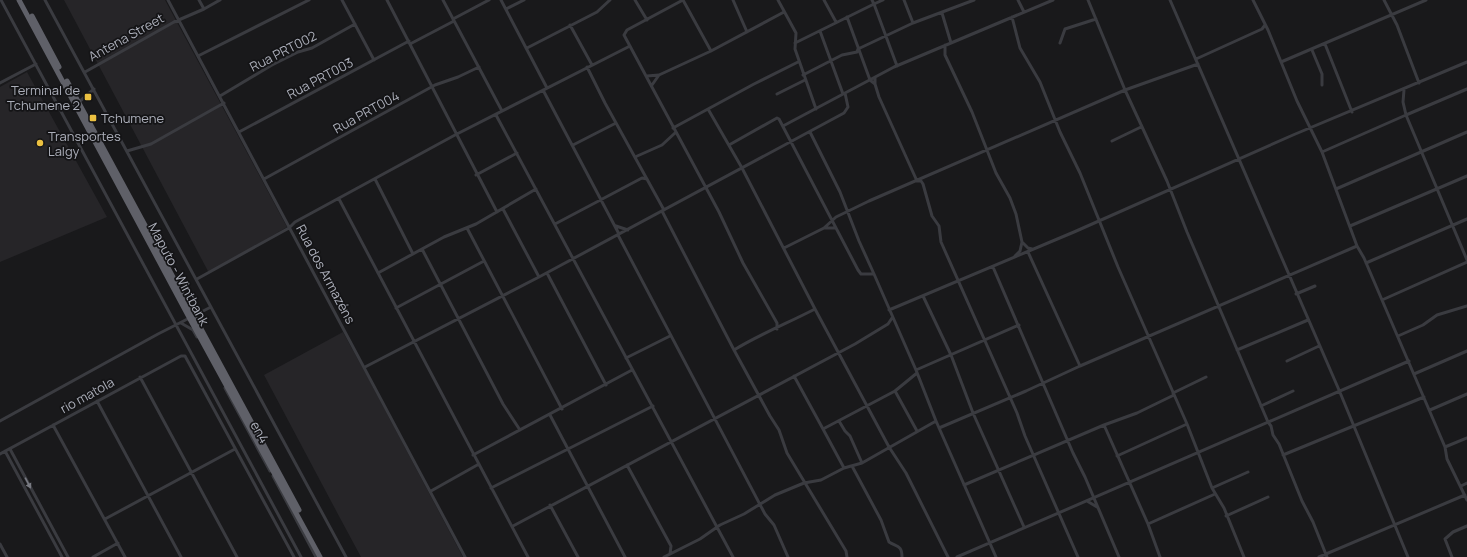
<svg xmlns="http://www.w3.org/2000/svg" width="1467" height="557" viewBox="0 0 1467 557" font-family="Manrope,sans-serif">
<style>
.built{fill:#262528}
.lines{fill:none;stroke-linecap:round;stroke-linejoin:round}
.minor{stroke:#3a3b40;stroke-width:3}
.trunk{stroke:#5f6068;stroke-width:5}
.oneway{fill:#797b83}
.poi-dot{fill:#ecc141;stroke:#141416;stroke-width:1.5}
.labels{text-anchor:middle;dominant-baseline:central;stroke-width:3.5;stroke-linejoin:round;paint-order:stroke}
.street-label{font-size:13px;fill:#acafba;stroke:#141416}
.poi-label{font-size:13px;fill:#acafba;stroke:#141416;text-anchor:start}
</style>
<rect width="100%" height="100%" fill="#19191b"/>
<path class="built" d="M64 0H165L287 227 209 273Z
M27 72 107 217 0 262V87Z
M343 332 367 376 463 557H361L340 518 264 375Z"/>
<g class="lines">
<path class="minor" d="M1 0 301 557
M45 0 346 557
M168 0 465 557
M199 0 204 9
M342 0 374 60
M387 0 497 212
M443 0 502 111
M501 0 547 88
M635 0 647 20
M683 0 627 30 624 35 719 212 743 263 777 323V329
M683 0 711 51
M733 0 747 32
M778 0 796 33 795 49 816 109
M824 0 836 22
M883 0 874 4 897 66
M904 0 913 23 974 0
M1018 0 1024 12
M1088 0 1125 90 1198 64
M1170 0 1339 390 1408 557
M1253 0 1268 30 1297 101 1322 152 1357 246 1364 258 1445 447 1447 459 1467 500
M1384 0 1397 25 1419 83
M506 9 524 0
M942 13 951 43
M847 17 870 80 875 84
M1012 17 1020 48 1040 82 1060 132 1080 173 1118 267 1187 424 1212 488 1224 508 1244 557
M453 19 489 0
M570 25 592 65
M820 31 843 94
M795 43 874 4 872 0
M1060 43 1065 29 1096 19
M410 44 454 21
M1325 44 1352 112
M945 45V55L972 112 996 173 1010 198 1016 214 1022 242 1028 248 1032 249
M527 48 597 12 610 0
M1312 50 1322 74V85
M198 56 309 0
M1196 59 1262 29 1265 25
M1281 62 1426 0
M587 67 605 103 664 210
M85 72 174 22 204 9 220 0
M803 75 842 55 857 52 858 49 913 23
M647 76 659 75
M875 77V84L879 97 917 181H921L923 184 932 216 939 226 941 242 1017 413 1025 436 1078 557
M0 83 36 64
M652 85 659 75 711 51 784 12
M1467 89 1406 115 1467 260
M543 90 619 234
M777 94 805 80
M220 96 272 65 298 52 312 48 355 24
M79 102 94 89
M708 109 742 168 815 309 889 447 906 473 948 557
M496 115 733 557
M783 126 894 67 1053 0
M673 128 754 84 798 62
M239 132 409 41
M810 132 840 192 859 241 874 274
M1112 141 1141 127
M573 145 616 123
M729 145 777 118 779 119 858 270 861 274H874L916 370 936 421 996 557
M127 151 151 144 224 103
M1322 152 1406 115 1403 102 1404 90
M635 157 662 145 675 133
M476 175 517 153
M264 179 435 85 458 77 479 67
M375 179 413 254
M1336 189 1467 132
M339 199 528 557
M503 209 539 277
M662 211 734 350 770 416 779 430 787 453 846 551 847 557
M555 224 642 178 647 179
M616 226 628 230
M1350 226 1467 176
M467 228 562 409
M824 228H836
M618 235 765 514 774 525 788 557
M784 248 824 228 836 217 869 201 1125 90 1167 181 1187 232 1268 422 1271 426 1273 435 1279 444 1302 501 1313 522 1327 557
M422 249 503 404 520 430
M1028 252 1080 366 1357 246
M1015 256 1020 251 1022 242
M1366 263 1467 219
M993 267 1073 453 1085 477 1119 557
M378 273 444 237 476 224 536 189
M547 273 606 385
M197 279 289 228 295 222 455 135 630 46
M1296 294 1315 286
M923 296 951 355 973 413 1024 527
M1382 300 1467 262
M396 308 484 261
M889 310 1074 232 1293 135 1467 62
M181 323 193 330 197 337
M1398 336 1423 325 1437 315 1467 306
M734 350C760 334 788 323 815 309
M1237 350 1308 320
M626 358 670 336
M1287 361 1319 346
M365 367 539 277 844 113 848 107 845 93
M916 370 1019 325
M1414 374 1467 351
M794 376 823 429 895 391
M140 377 237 557
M225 388 270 471
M1173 393 1206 377
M97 401 181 557
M1261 406 1293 391
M1430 410 1467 394
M550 415 625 557
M0 421 158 334 211 307
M839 421 845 431 850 436 862 463
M53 425 125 557
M1104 425 1137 413 1174 395
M939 428 1026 391 1080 366
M823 429 844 468
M917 431 895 391 917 373
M1445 447 1467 438
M10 449 68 557
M5 451 62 557
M0 454 181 356H185L294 557
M473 455 632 370
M1283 455 1424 397
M1117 456 1187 424
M627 465 671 546 670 554
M852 466 881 520 889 542C897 547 902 545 902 557
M273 476 316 557
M964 485 1104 425 1148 524 1160 557
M1461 486 1467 483
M491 488 653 406
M1212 488 1248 472
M431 491 479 464
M1087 501 1097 507
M550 505 578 557
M1226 516 1268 497
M105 519 235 449
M1148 524 1215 494
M513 526 855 344 888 324 892 318
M0 544 7 557
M93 557 118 543
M664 557 700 539 720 525 744 514 775 495 804 483 821 480 844 468 862 463 936 421
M957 557 1409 361
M1319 557 1465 495
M1452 557 1445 539 1453 532 1467 526"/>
<path class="trunk" d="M19 0 190 319 320 557
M32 16 59 67
M67 81 299 510"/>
</g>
<defs><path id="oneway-solid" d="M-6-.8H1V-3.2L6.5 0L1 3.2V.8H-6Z"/></defs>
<use class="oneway" href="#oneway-solid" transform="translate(28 483) rotate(62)"/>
<g class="poi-dot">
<rect x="84" y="93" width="8" height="8" rx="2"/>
<rect x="89" y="114" width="8" height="8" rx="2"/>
<circle cx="40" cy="143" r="4"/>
</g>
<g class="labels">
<g class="street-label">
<text transform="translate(126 37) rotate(-29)">Antena Street</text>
<text transform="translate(283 51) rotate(-27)">Rua PRT002</text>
<text transform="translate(320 78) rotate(-28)">Rua PRT003</text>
<text transform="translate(366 112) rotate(-29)">Rua PRT004</text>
<text transform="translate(179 274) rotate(62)">Maputo - Wintbank</text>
<text transform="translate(326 274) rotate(62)">Rua dos Armazéns</text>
<text transform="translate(87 395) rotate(-29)">rio matola</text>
<text transform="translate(260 432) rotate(61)">en4</text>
</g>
<g class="poi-label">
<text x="80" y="90" text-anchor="end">Terminal de<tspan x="80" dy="15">Tchumene 2</tspan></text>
<text x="101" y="118">Tchumene</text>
<text x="48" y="136">Transportes<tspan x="48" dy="15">Lalgy</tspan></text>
</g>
</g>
</svg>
